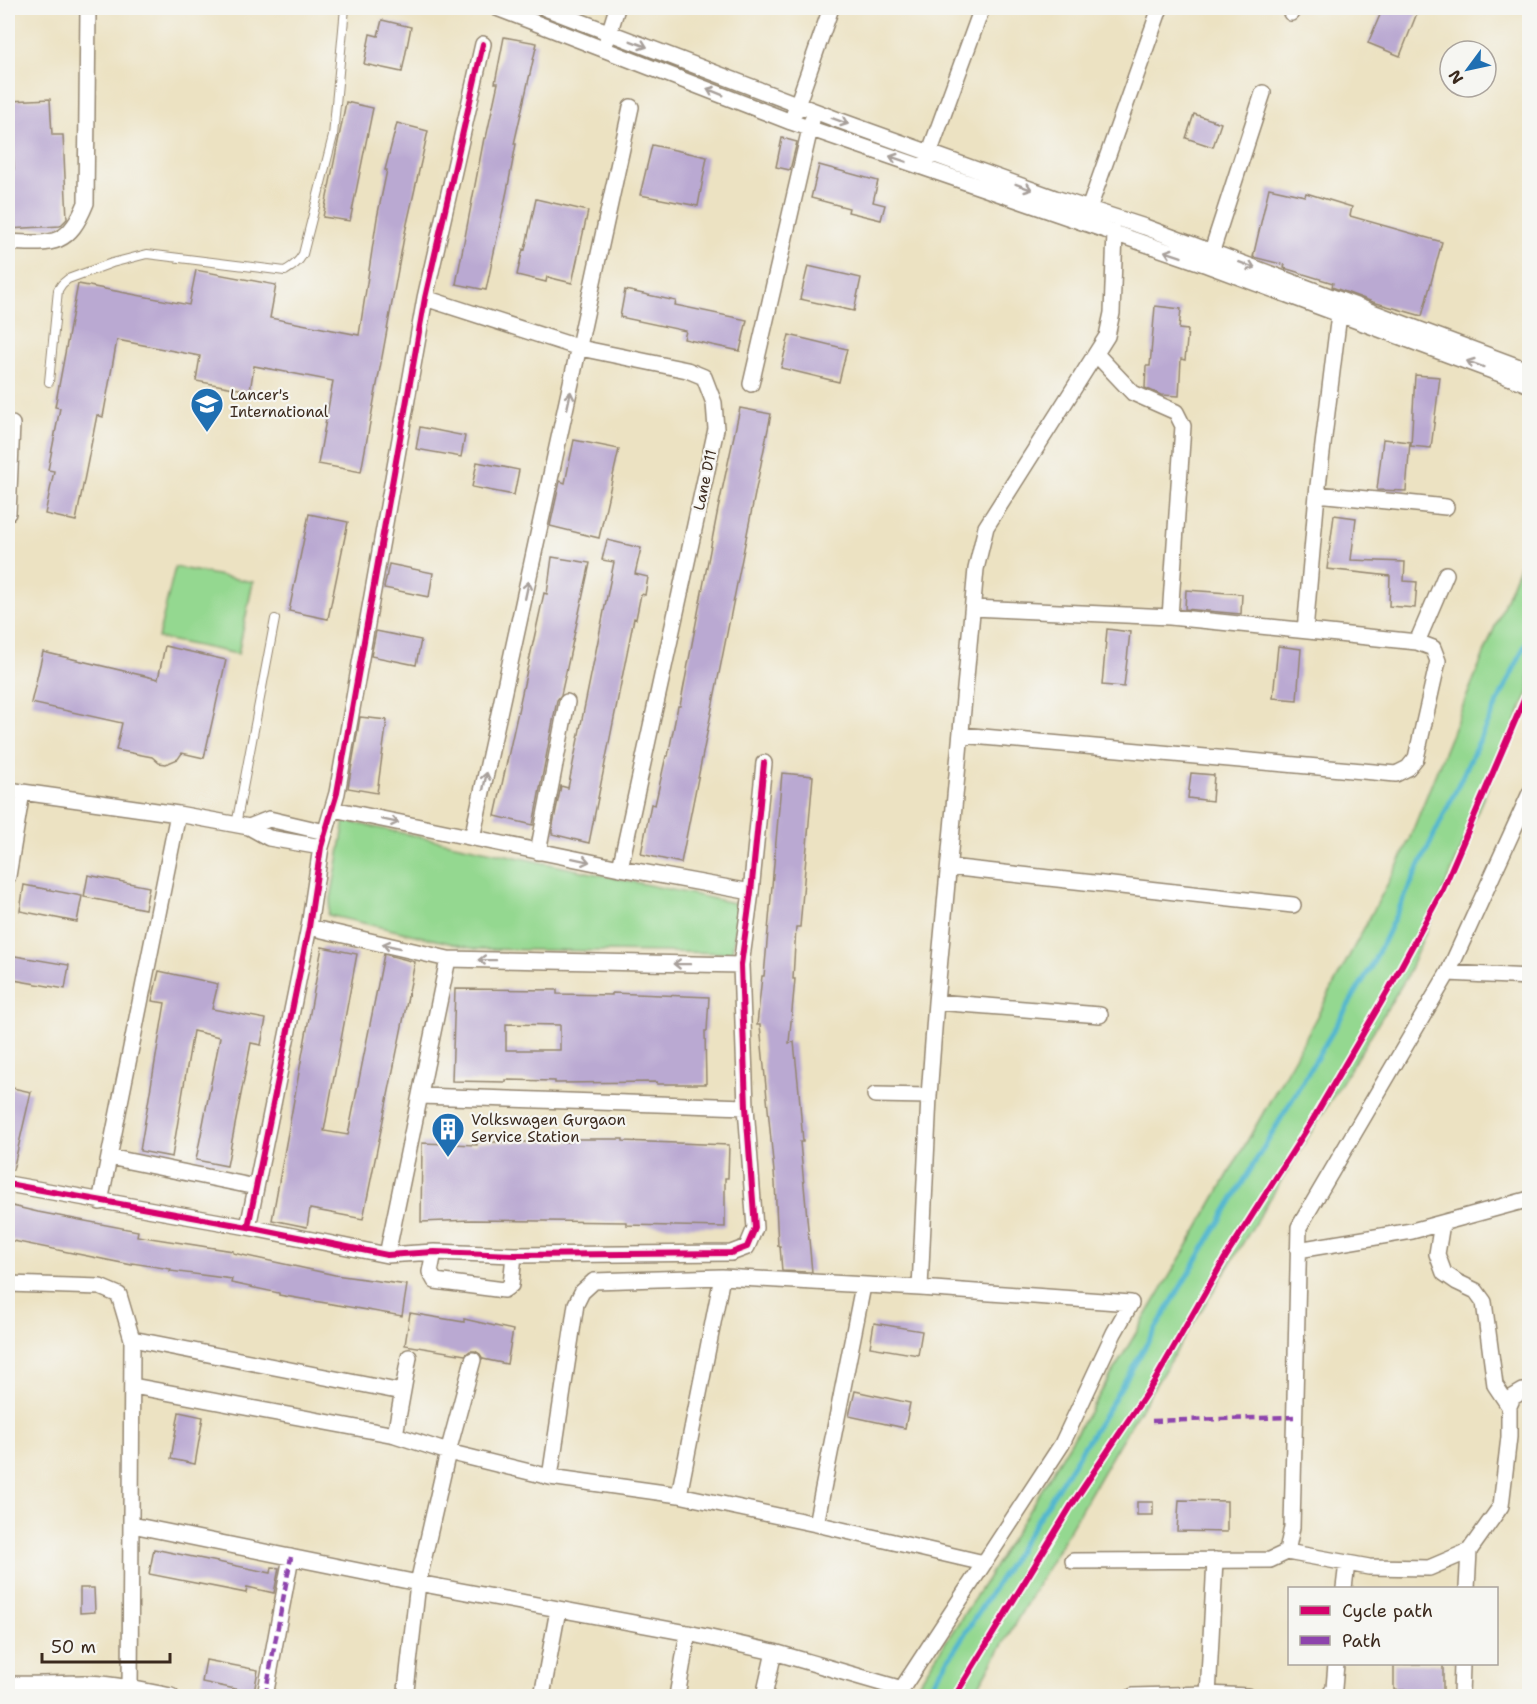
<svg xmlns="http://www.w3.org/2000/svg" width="1537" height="1704" viewBox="0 0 1537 1704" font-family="'Shantell Sans',sans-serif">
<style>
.green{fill:#94d890;stroke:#688157;stroke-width:1.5}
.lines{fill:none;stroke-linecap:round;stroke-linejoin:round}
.stream{stroke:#51b6d0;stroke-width:5}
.building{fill:#baa9d2;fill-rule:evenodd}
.service-casing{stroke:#948670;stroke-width:10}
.minor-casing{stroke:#948670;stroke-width:18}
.service{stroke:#fff;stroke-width:8}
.minor{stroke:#fff;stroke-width:15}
.quiet{stroke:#8e44ad;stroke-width:4.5;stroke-dasharray:9 4.5;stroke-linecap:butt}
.cycleway-casing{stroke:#f6f6f2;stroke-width:10}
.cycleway{stroke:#d6006c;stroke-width:6}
.oneway{stroke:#a79f9a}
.labels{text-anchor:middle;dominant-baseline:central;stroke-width:4.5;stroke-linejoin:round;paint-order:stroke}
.poi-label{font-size:15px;fill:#3b2a1e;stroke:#f6f6f2;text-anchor:start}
.street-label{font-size:15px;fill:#3b2a1e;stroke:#f6f6f2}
</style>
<rect width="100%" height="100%" fill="#f6f6f2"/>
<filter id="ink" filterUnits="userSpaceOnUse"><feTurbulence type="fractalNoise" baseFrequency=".0167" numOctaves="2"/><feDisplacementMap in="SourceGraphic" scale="12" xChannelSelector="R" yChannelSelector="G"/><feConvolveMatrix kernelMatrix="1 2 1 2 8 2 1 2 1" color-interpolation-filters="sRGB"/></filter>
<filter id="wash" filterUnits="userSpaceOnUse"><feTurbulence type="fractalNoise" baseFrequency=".008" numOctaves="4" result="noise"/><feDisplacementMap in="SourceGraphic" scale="24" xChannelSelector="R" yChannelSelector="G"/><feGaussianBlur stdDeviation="1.35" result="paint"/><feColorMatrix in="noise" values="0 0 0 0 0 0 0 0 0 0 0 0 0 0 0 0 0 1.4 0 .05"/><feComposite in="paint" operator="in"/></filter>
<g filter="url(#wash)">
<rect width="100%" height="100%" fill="#ece2c2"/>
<path class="green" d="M1529 542V691L1406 978 1119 1444 973 1696H910L987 1579 1094 1404 1195 1233 1300 1048 1402 857Z
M175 567 253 582 238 654 158 638Z
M345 821 739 904 732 953 475 949 328 915Z"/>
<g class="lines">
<path class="stream" d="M925 1696 1108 1409 1371 967 1530 635"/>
</g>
<g id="blocks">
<path class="building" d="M1383 8H1419L1400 56 1368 43Z
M382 20 411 27 402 72 364 64 370 34 378 36Z
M504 37 537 43 514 144H516L507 191 486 290 456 284 484 138H486L498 83H495Z
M50 99 52 135H63L67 219 60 226 8 229V169H14L10 101Z
M346 102 373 108 350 221 323 217Z
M1194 114 1221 123 1213 147 1186 138Z
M397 123 428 131 404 237 361 472 318 464 333 381 254 366 250 391 196 381 200 356 117 340 103 417 97 415 76 521 45 514 54 471 48 470 60 408 55 407 78 284 189 305 196 270 276 285 270 318 359 335 377 218 387 170H385Z
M782 138 797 142 790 170 776 167Z
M652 145 707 157 698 206 640 195Z
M819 165 878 181 873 202 885 205 881 220 848 212 849 208 811 198Z
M1269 188 1305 196 1306 193 1352 207 1350 216 1442 242 1422 316 1373 302 1332 287 1333 283 1284 268 1285 265 1253 257Z
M536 199 588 211 572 283 547 277 546 282 517 275 523 249 525 250Z
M808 266 861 278 854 311 800 299Z
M625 290 676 301 675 305 747 320 740 351 684 339 686 331 620 317Z
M1155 306 1181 309 1179 329 1188 330 1185 360 1181 359 1179 396 1161 395 1145 388 1146 366H1150Z
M789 335 847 349 839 382 781 368Z
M1415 375 1440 377 1431 448 1411 446Z
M740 408 771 414 681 863 641 854 651 804 655 805 666 756H668L678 706H680L718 509Z
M420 427 465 436 461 457 416 449Z
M1383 439 1410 442 1406 491 1377 490Z
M574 440 619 449 599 538 550 526 560 481 565 483Z
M477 462 519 470 514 495 472 487Z
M309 514 348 522 328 619 289 611Z
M1334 515 1356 518 1351 560 1405 562 1404 581 1417 582 1415 608 1389 606 1390 576 1327 569Z
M607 540 641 548 635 574 648 577 645 595 641 594 636 619 634 618 589 843 552 834V829L561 786 568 788 614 562 602 560Z
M552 557 590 563 561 695 557 700 533 825 495 816 544 593 547 594Z
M389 564 433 573 429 597 384 588Z
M1186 590 1242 594 1241 614 1185 609Z
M1107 629 1130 632 1124 687 1102 685Z
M376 631 421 640 416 665 371 656Z
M165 646 226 660 204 758 182 753 178 759 166 764 159 763 152 757 116 750 122 723 31 703 43 652 158 679Z
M1278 646 1301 649 1297 700 1273 698Z
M360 717 387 720 377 793 348 788Z
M782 773 813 776 800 927H796L793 979H795L789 1043 794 1042 799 1092 803 1142H800L812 1272H807L782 1271 780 1246H778L775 1183 767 1098 760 1025H757L762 976H764Z
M1191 773 1214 775 1212 801 1188 798Z
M88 875 149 887 145 909 84 897Z
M24 885 82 896 77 922 20 911Z
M322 947 357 954 324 1131 348 1135 384 954 415 962 363 1219 310 1209 307 1227 272 1220Z
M9 955 69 965 65 989 8 979Z
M159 971 218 984 212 1009 266 1019 261 1045 251 1043 227 1166 196 1160 220 1037 193 1031 172 1157 140 1151 165 1003 152 1001Z
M455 989 557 990V994L612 995V993L709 997 707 1031H705L706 1084H657V1082L555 1083V1081L506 1080V1082L452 1081ZM506 1024 560 1025V1050H506Z
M8 1087 31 1092 13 1170H8Z
M571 1139H623V1141L729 1145 728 1178H725V1227L626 1225V1222L471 1220 421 1222 422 1143 477 1145V1142H571Z
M8 1205 38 1212 138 1231 137 1236 233 1251V1253L335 1275 407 1285 402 1316 279 1295V1293L231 1283 232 1279 170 1271 171 1269 132 1263V1265L8 1240Z
M410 1313 464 1322V1319L513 1330 507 1364 483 1359 480 1354 475 1351H470L465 1355 405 1345Z
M874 1323 922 1331 918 1355 870 1347Z
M855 1391 910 1403 905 1428 849 1416Z
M179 1412 203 1417 195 1464 171 1459Z
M1179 1500 1227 1501V1532L1177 1531Z
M1137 1502H1153V1515H1137Z
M154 1549 271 1573 272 1567 279 1568 274 1593 247 1587 246 1593 149 1574Z
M80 1588H94L95 1612 80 1613Z
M206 1660 258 1670 254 1693 202 1682Z
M1394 1664H1443V1691L1394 1690Z"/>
</g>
</g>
<g filter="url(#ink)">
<use href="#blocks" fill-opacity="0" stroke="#948670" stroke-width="1.5"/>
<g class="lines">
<defs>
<path id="service" d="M49 382 58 290 62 284 68 279 112 263 147 254 285 271C293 266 298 263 303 254L333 136 345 8
M236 825 275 619"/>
<path id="minor" d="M497 8 791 122 1207 265 1530 385
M545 8 838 120 1055 198 1145 227 1530 371
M1291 13 1293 8
M607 40 617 8
M794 114 831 8
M926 162 982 8
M1086 217 1160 8
M8 242C51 244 68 248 86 203L88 8
M1209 260 1263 93
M425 298 580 348 687 370 704 377 714 403 716 429 620 868
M1096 354 1133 393 1176 412 1183 426 1170 617
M751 384 812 120
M8 424H12L8 513
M1317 494 1446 507
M973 608 1170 617 1417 642 1446 574
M1305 631 1317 494 1340 306
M961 735 1396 774 1408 768 1416 758 1438 661 1433 648 1417 642
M8 790 178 814 249 827 269 838 321 847
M333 809 620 868 751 892
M249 827 269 819 325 832
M472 838 631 107
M538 852 567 702
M949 867 1293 905
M8 876 22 792
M309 927 448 959 741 965
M1448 973 1530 977
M936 1002 1100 1015
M875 1095 929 1096
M420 1096 746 1107
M109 1157 256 1187
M8 1184 248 1227 387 1255 434 1252 514 1255 731 1253 747 1247 755 1228 746 1107 741 965 751 892 764 763
M100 1202 178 814
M1442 1223 1437 1254 1444 1273 1457 1282 1476 1291 1484 1302 1495 1385 1509 1406
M248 1227 309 927 321 847 337 793 425 298 483 44
M1298 1250 1412 1231 1530 1199
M434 1252 430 1272 435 1281 504 1290 511 1285 514 1255
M387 1255 448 959
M8 1284 100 1287 119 1295 132 1339 130 1696
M920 1288 929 1096 936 1002 976 569 986 527 1107 336 1112 313 1115 233
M132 1339 402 1392
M133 1386 395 1435 448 1452 550 1477 679 1495 816 1524 984 1563
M395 1435 409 1357
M550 1477 576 1304 582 1292 594 1281 722 1277 920 1288 1131 1303 1114 1333 1062 1444 897 1696
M679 1495 722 1277
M816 1524 863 1286
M132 1525 418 1583 688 1633 774 1652 902 1689
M1287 1552 1369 1567 1429 1568 1469 1551 1501 1506 1509 1437V1406L1513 1397 1523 1391 1530 1392
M1073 1561 1270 1560 1287 1552 1292 1527 1299 1227 1448 973 1530 793
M1344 1588 1347 1563
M1467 1588 1469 1551
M8 1684C33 1685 58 1683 83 1683 112 1683 143 1691 171 1696
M406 1690 418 1583 448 1452 473 1360
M265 1696 291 1557
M542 1696 558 1610
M677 1696 688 1633
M764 1696 774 1652
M1133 1696 1208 1694 1247 1696
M1208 1696 1215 1560
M1329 1696 1334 1688 1336 1664
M1461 1696 1462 1664"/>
</defs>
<use href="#service" class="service-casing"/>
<use href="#minor" class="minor-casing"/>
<use href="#service" class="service"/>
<use href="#minor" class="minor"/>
<path class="quiet" d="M1152 1421 1294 1417
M265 1696 291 1557"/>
<defs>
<path id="cycleway" d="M8 1184 248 1227 387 1255 434 1252 514 1255 731 1253 747 1247 755 1228 746 1107 741 965 751 892 764 763
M248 1227 309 927 321 847 337 793 425 298 483 44
M955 1696 1071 1506 1154 1382 1225 1258 1312 1121 1389 989 1443 889 1530 686"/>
</defs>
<use href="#cycleway" class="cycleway-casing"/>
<use href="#cycleway" class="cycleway"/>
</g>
<defs><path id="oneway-shaft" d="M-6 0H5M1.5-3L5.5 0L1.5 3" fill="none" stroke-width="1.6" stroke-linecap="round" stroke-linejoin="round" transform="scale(1.5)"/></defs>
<g class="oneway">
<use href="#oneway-shaft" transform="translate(639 44) rotate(21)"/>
<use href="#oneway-shaft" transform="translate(715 92) rotate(-158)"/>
<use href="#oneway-shaft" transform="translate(840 121) rotate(20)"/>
<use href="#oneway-shaft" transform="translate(898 159) rotate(-161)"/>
<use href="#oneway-shaft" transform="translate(1024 187) rotate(20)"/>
<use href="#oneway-shaft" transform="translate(1173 254) rotate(-161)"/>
<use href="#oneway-shaft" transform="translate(1247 265) rotate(21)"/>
<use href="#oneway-shaft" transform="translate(1475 364) rotate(-160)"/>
<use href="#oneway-shaft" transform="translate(569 400) rotate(-78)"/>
<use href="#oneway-shaft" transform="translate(527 590) rotate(-78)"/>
<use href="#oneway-shaft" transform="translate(485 781) rotate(-78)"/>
<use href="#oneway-shaft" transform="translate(390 821) rotate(12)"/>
<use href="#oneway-shaft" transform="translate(581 860) rotate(12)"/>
<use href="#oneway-shaft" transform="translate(391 946) rotate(-167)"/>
<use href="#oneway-shaft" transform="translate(487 960) rotate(-179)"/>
<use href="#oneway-shaft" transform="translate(682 964) rotate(-179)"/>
</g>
</g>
<defs>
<symbol id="school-pin" viewBox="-11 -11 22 30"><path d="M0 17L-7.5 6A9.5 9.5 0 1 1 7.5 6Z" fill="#1f6fb2" stroke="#f6f6f2"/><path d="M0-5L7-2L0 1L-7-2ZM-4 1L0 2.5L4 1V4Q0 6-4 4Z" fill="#fff"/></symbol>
<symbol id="building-pin" viewBox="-11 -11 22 30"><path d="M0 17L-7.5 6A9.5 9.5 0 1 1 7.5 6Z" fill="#1f6fb2" stroke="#f6f6f2"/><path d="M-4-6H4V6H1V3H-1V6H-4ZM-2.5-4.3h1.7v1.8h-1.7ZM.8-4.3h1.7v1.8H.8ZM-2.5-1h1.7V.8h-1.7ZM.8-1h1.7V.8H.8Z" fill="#fff"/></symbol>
</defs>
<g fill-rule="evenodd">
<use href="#school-pin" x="188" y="385" width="38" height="52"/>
<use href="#building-pin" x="429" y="1110" width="38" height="52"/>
</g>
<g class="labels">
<g class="poi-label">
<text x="230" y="395">Lancer's<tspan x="230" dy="17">International</tspan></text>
<text x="471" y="1120">Volkswagen Gurgaon<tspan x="471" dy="17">Service Station</tspan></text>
</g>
<g class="street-label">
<text transform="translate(705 480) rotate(-78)">Lane D11</text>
</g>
</g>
<rect width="1537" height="1704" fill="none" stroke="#f6f6f2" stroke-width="30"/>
<rect x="1288" y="1587" width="210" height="78" fill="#f6f6f2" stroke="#aba49d" stroke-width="1.5"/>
<rect x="1300" y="1606" width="30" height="9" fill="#d6006c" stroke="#aba49d" stroke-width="1.5"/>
<text x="1342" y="1617" font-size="18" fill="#3b2a1e">Cycle path</text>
<rect x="1300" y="1636" width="30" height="9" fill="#8e44ad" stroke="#aba49d" stroke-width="1.5"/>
<text x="1342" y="1647" font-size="18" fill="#3b2a1e">Path</text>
<g transform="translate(1468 69) rotate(237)"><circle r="28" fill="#f6f6f2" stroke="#aba49d" stroke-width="1.5"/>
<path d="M0-4.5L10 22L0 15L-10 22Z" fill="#1f6fb2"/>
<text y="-9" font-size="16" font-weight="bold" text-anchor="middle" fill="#3b2a1e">N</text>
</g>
<path d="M42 1653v9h128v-9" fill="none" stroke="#3b2a1e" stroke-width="3"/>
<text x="51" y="1653" font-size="18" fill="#3b2a1e" stroke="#f6f6f2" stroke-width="4.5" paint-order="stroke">50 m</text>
</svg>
